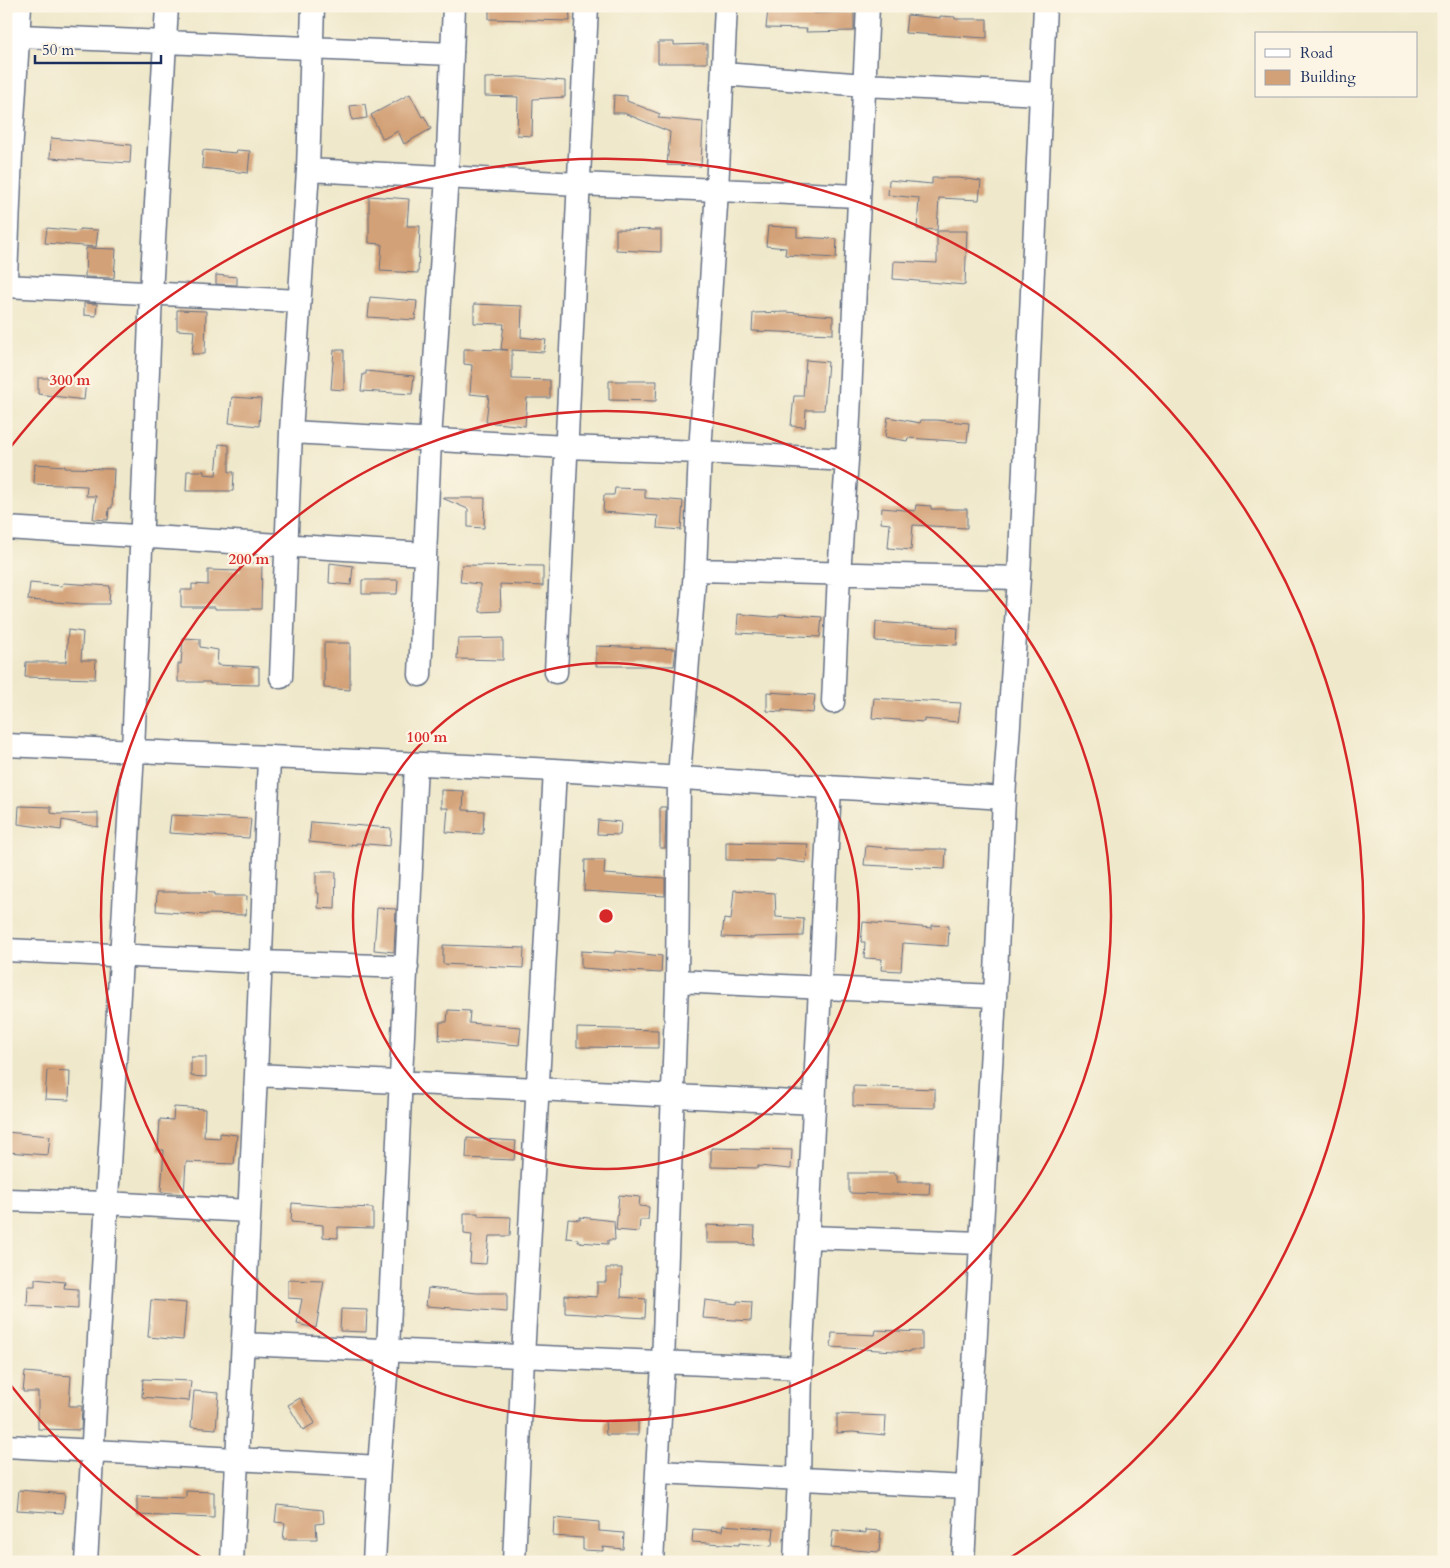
<svg xmlns="http://www.w3.org/2000/svg" width="1450" height="1568" viewBox="0 0 1450 1568" font-family="Cardo,serif">
<style>
.building{fill:#d3a177}
.lines{fill:none;stroke-linecap:round;stroke-linejoin:round}
.minor-casing{stroke:#657084;stroke-width:25}
.minor{stroke:#fff;stroke-width:22}
.ring{fill:none;stroke:#d62828;stroke-width:2.5}
.centre{fill:#d62828;stroke:#fcf5e5;stroke-width:2.5}
.ring-label{font-size:15px;text-anchor:middle;font-weight:bold;fill:#d62828;stroke:#fcf5e5;stroke-width:4.5;stroke-linejoin:round;paint-order:stroke}
</style>
<rect width="100%" height="100%" fill="#fcf5e5"/>
<filter id="ink" filterUnits="userSpaceOnUse"><feTurbulence type="fractalNoise" baseFrequency=".02" numOctaves="2"/><feDisplacementMap in="SourceGraphic" scale="10" xChannelSelector="R" yChannelSelector="G"/><feConvolveMatrix kernelMatrix="1 2 1 2 8 2 1 2 1" color-interpolation-filters="sRGB"/></filter>
<filter id="wash" filterUnits="userSpaceOnUse"><feTurbulence type="fractalNoise" baseFrequency=".0096" numOctaves="4" result="noise"/><feDisplacementMap in="SourceGraphic" scale="20" xChannelSelector="R" yChannelSelector="G"/><feGaussianBlur stdDeviation="1.12" result="paint"/><feColorMatrix in="noise" values="0 0 0 0 0 0 0 0 0 0 0 0 0 0 0 0 0 1.4 0 .05"/><feComposite in="paint" operator="in"/></filter>
<g filter="url(#wash)">
<rect width="100%" height="100%" fill="#efe8ca"/>
<g id="blocks">
<path class="building" d="M489 6H569L570 21 489 19Z
M800 6H814V13L854 12V31L806 32 807 29 766 28 768 9 800 10Z
M907 15 940 18V16L955 17V19H987V38L905 33Z
M658 42H674V45L707 44V63H658Z
M519 77 565 81V97L533 99 532 136 517 135 518 97 485 96V78Z
M410 94 422 117 424 116 431 129 404 144 398 131 383 139 371 115Z
M614 95 627 96V101L660 114 658 118 703 122 701 166 667 165 670 132 624 113H613Z
M365 104 367 118 352 120 350 106Z
M51 138 131 145 130 163 50 158Z
M203 150 236 153 237 150 250 151 248 173 202 168Z
M932 178H959L981 181 979 200 939 198 937 230 917 229 919 198 888 195 889 180 932 184Z
M369 196 409 199 407 226H420L418 273 380 271 382 244 369 243Z
M768 226 797 228V237L837 239 836 258 785 255 786 248 766 246Z
M47 228 80 231V229L98 230 96 247 45 243Z
M616 229 661 230V252L616 250Z
M937 231H967L965 285 893 279 894 261 937 263Z
M86 248 116 249 114 278 85 277Z
M216 275 237 277V285L216 284Z
M370 297 417 301 415 320 368 317Z
M84 303 97 304 96 316 84 315Z
M474 304 522 306 521 337 546 340 544 352 512 350V379L550 380V398H527L525 426 486 422 489 396 470 394 472 365 464 364V349L508 350 501 349 504 324 474 323Z
M177 310 206 311 205 354H192L194 331 177 330Z
M786 312 833 316V334L752 331 753 313Z
M334 350H344V390L331 389Z
M806 360 828 362 824 410H806L805 427 791 426 794 396H803Z
M366 371 414 376 412 394 361 391 363 374H366Z
M38 378H71L86 381 84 400 38 394Z
M609 381H657L656 401 609 400Z
M232 397 261 399 259 426 229 423Z
M888 417 920 423 921 420H936L969 423 967 442 908 438 907 441 885 437Z
M219 444 229 445V472H234L233 491H186L187 471H204V474L216 475Z
M35 464 65 466V468L114 469 112 508H109L108 520 93 519 96 496H86L87 486 34 484Z
M615 488 645 489V498L683 501 681 530 657 528 658 516 603 512 604 495H614Z
M442 498H485L484 528 468 527V509Z
M916 505 931 506V509H967V528L913 525 911 550 888 548 890 524 881 523 882 508 915 511Z
M240 563H262L261 609H215V607H181V590H192V584L208 585V570L240 571Z
M330 563 353 566 351 585 329 583Z
M462 565 543 566V586L500 584 501 611 480 612V584L460 582Z
M362 580H398L397 594H362Z
M30 583 62 586 63 583 110 586 109 604H82L28 600Z
M738 614 771 617 779 616V614L822 617 820 637 737 633Z
M876 622 958 628 957 645 875 641Z
M68 630 83 632 81 660H96L95 679 25 677 26 662H66Z
M183 638 200 639V647L218 650 217 665 259 667V685L210 684V682H178V664H181Z
M503 638V660L457 659 458 639Z
M324 643H350V690L324 688Z
M596 646 676 649 674 666H596Z
M767 692 815 695 813 713 782 710V712L767 711Z
M874 698 961 703 958 722 924 719V722L872 718Z
M441 790 464 791 463 810 484 811 483 834 446 832 448 808H441Z
M19 806 51 807V813L58 814 98 813V827L62 820 61 830 18 824Z
M660 807H666L665 848H660Z
M171 815 251 819 249 838 169 833Z
M598 820 621 822 620 835 597 834Z
M311 822 391 828 390 846 356 843V845L351 844V846L309 842Z
M726 842 808 844 806 863 776 859 775 861 726 860Z
M866 846 898 849H946L945 869 864 865Z
M585 860H605L604 874 665 878V896L584 891Z
M316 872H336L335 909 318 908 319 893H316Z
M734 890 775 893 776 917 804 919 803 936 754 937V938L722 937 724 919 731 920Z
M157 892H200L214 893V896H247L246 915 206 914V915L156 911Z
M377 908 396 909 394 952 374 950Z
M863 922 932 928V925L949 926 948 946 903 943 901 971 881 970 882 959 864 958 865 942H861Z
M443 945 524 948 523 968 443 964Z
M581 951 615 953V951L662 956 661 973 581 968Z
M448 1010 470 1011 469 1023 521 1027 519 1045 486 1042V1043L439 1040 440 1022H447Z
M577 1028 658 1030V1048L577 1047Z
M191 1057H206V1077L191 1076Z
M47 1070 70 1071 69 1100 45 1099Z
M853 1086 935 1089V1108L853 1106Z
M174 1107 205 1109 204 1137 220 1138V1133L237 1135 234 1164 186 1162 184 1194 161 1192 164 1150H158L160 1119 173 1120Z
M6 1132 50 1136 48 1155 6 1152Z
M467 1138 516 1141 514 1160 466 1158Z
M711 1148 792 1150 791 1169 758 1166V1168L711 1167Z
M849 1173H894V1175H897V1182H930L929 1195 849 1193Z
M619 1195 640 1197 639 1206 649 1207 648 1220H640L639 1232 616 1230Z
M292 1203 326 1206 373 1208V1228L338 1227V1238L323 1237V1225L291 1222Z
M464 1213H478V1216L511 1217 510 1236H489L486 1264 470 1263 472 1235 464 1234Z
M580 1217 614 1221 615 1240H608V1244L578 1242V1239L566 1238 568 1219 580 1220Z
M707 1225 755 1227 754 1245 740 1244V1243H707Z
M606 1268H622L621 1297 646 1299 645 1318 565 1313V1295L597 1297V1282H606Z
M35 1279 65 1282 64 1288 78 1289V1309L27 1306 28 1286H35Z
M288 1280 324 1281 316 1328 297 1324 302 1299 288 1298Z
M428 1288 477 1293H507V1312L426 1306Z
M151 1300 186 1303 183 1340 148 1337Z
M705 1300 737 1304V1301L752 1302 751 1321 703 1318Z
M341 1309 367 1310 366 1332 340 1331Z
M876 1330 922 1332V1350H910V1352L831 1347 832 1333 875 1335Z
M25 1372 71 1376 69 1406H82L81 1430 38 1429V1392H23Z
M143 1379 191 1381 189 1401 142 1397Z
M194 1391 219 1393 216 1429 191 1427Z
M300 1398 315 1423 303 1430 288 1405Z
M837 1414 886 1416 885 1435 852 1432 837 1433Z
M605 1421H638V1435H606Z
M19 1490 65 1494 63 1513 17 1510Z
M186 1491 214 1492V1518L137 1515V1496L186 1498Z
M277 1505 323 1510 324 1523 316 1524 317 1539H283L285 1523 275 1522Z
M554 1518 599 1522V1531L624 1533 623 1549 603 1547V1551L583 1550V1538L553 1536Z
M723 1525 774 1529 772 1546 739 1543V1545L692 1542 693 1529 722 1531Z
M833 1530 866 1533V1530L881 1531 879 1552 831 1548Z"/>
</g>
</g>
<g filter="url(#ink)">
<use href="#blocks" fill-opacity="0" stroke="#657084" stroke-width="1"/>
<g class="lines">
<defs>
<path id="minor" d="M19 36 452 54
M723 74 865 85 1041 94
M308 170 579 184 858 196
M6 278 11 154 20 6
M6 286 299 301
M291 432 566 447 700 452 847 460
M6 528 425 554
M695 570 1019 578
M556 672 587 6
M420 675 430 440 447 176 454 6
M281 677 291 432 308 170 313 6
M833 702 839 574 847 460 868 6
M6 745 555 770 1004 798
M6 950 260 962 407 967
M677 981 995 996
M256 1075 814 1103
M6 1200 106 1203 248 1211
M808 1237 981 1243
M243 1344 801 1368
M6 1446 379 1467
M658 1472 967 1487
M86 1562 133 752 151 294 167 6
M232 1562 256 1075 269 758
M374 1562 379 1467 388 1349 416 764
M514 1562 523 1357 555 770
M652 1562 663 1363 677 981 679 777 695 570 700 452 717 190 726 6
M795 1562 799 1478 801 1368 830 787
M963 1562 995 996 1004 798 1019 578 1045 6"/>
</defs>
<use href="#minor" class="minor-casing"/>
<use href="#minor" class="minor"/>
</g>
</g>
<g class="ring">
<circle cx="606" cy="916" r="253"/>
<circle cx="606" cy="916" r="505"/>
<path d="M204 1559A758 758 0 0 1 9 1383M9 449A758 758 0 1 1 1008 1559"/>
</g>
<circle cx="606" cy="916" r="8" class="centre"/>
<g class="ring-label">
<text x="70" y="385">300 m</text>
<text x="249" y="564">200 m</text>
<text x="427" y="742">100 m</text>
</g>
<rect width="1450" height="1568" fill="none" stroke="#fcf5e5" stroke-width="25"/>
<rect x="1255" y="32" width="162" height="65" fill="#fcf5e5" stroke="#a2a6af"/>
<rect x="1265" y="49" width="25" height="8" fill="#ffffff" stroke="#a2a6af"/>
<text x="1300" y="58" font-size="15" fill="#1b2f5e">Road</text>
<rect x="1265" y="70" width="25" height="15" fill="#d3a177" stroke="#a2a6af"/>
<text x="1300" y="82" font-size="15" fill="#1b2f5e">Building</text>
<path d="M35 55v8h126v-8" fill="none" stroke="#1b2f5e" stroke-width="2.5"/>
<text x="42" y="55" font-size="15" fill="#1b2f5e" stroke="#fcf5e5" stroke-width="4" paint-order="stroke">50 m</text>
</svg>
